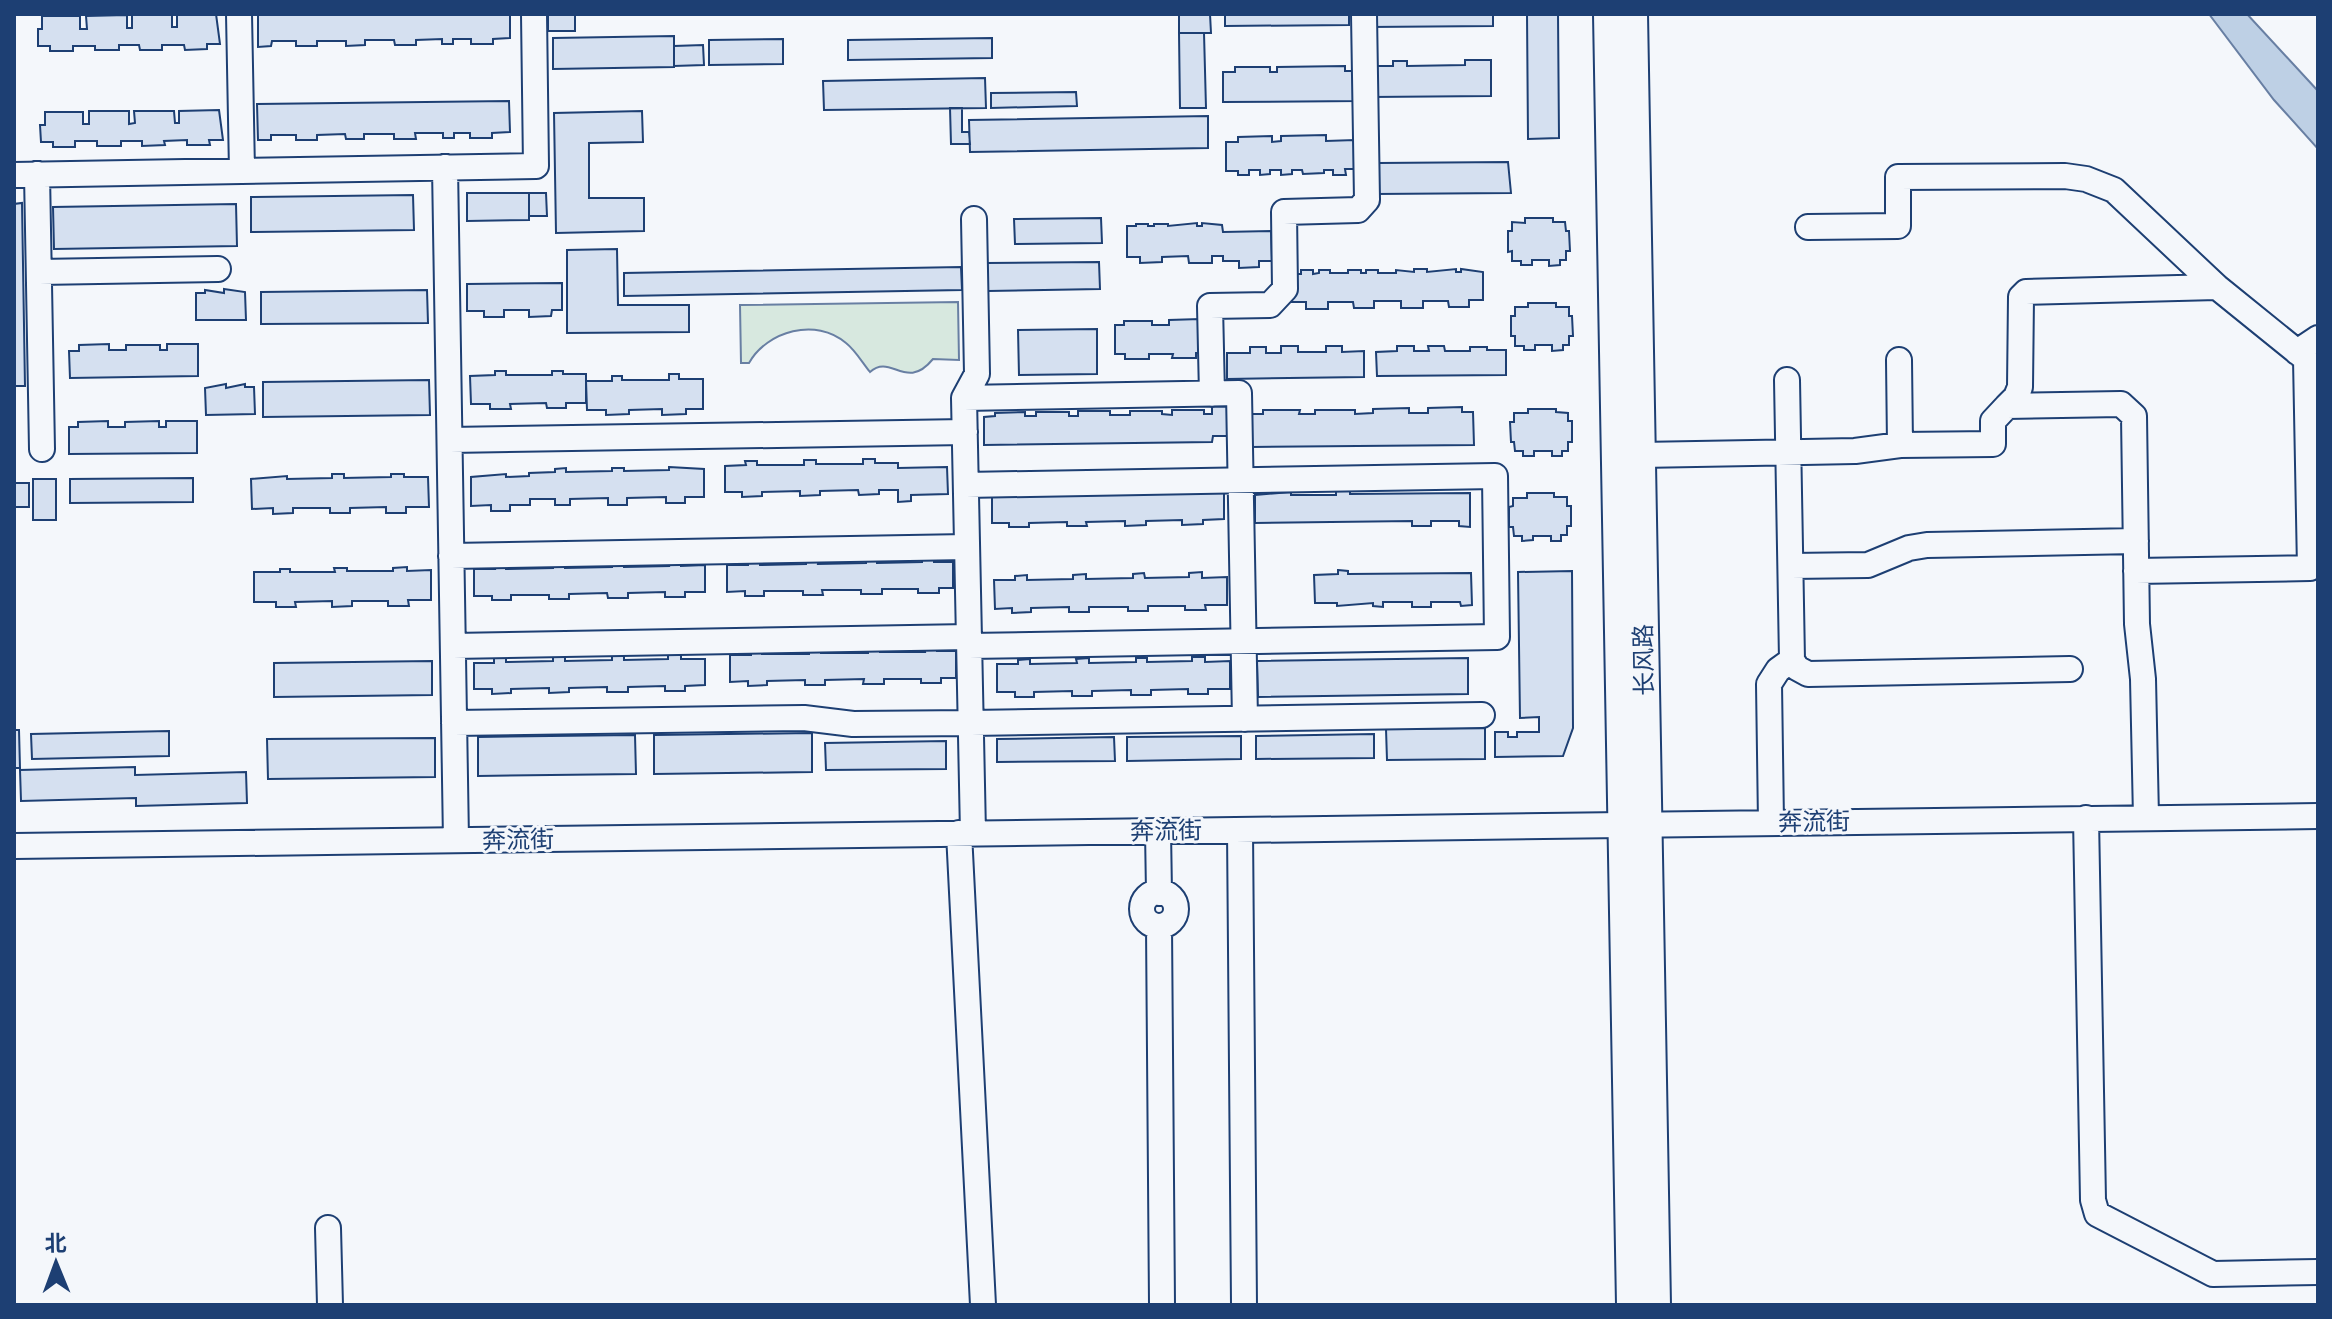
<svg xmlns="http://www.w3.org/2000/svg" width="2332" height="1319" viewBox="0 0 2332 1319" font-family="'Work Sans','Noto Sans SC',sans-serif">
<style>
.green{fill:#d7e8df;stroke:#687fa3;stroke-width:2}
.water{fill:#bed0e5;stroke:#687fa3;stroke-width:2}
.building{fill:#d5e0f0;stroke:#1d3f73;stroke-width:2}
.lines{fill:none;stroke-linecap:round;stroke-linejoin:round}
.minor-casing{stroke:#1d3f73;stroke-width:28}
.major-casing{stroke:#1d3f73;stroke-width:34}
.minor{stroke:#f4f7fb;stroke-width:24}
.major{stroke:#f4f7fb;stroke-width:30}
.labels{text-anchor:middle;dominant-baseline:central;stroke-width:6;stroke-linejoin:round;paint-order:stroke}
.street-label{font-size:24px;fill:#1d3f73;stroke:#f4f7fb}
</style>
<rect width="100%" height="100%" fill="#f4f7fb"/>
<path class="green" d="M958 302 959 360 933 359C906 392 891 353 870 372 862 362 855 350 846 343 816 317 767 331 749 363H741L740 305Z"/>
<path class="water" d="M2209 14H2247L2318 91V149L2274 100Z"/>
<path class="building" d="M216 14 220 44H207V49L185 50 184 45H162V50H140L139 45H119V50H95V46H73V51H50V46H38V29H42V16H80V29H87L86 16 127 15V28H132V15H172V27H177V15Z
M258 14H510V38L493 39V44H471V39H453V44H442V39L416 40V45H395L394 40H365V45L346 46V41H317V46H296V41H272L271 46 258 47Z
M548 14H575V31H548Z
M1179 14H1210L1211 33H1179Z
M1225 14H1349V25L1225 26Z
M1369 14H1493V26L1369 27Z
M1527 14H1558L1559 138 1528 139Z
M1179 33H1204L1206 108H1180Z
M674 36V67L553 69V38Z
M992 38V58L848 60V40Z
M783 39V64L709 65V40Z
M703 45 704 65 674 66V46Z
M1465 60H1491V96L1371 97 1370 66H1393V61H1407V66L1465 65Z
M1345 66V71H1358L1359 101 1223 102V72H1235V67H1270V72H1277V67Z
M985 78 986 108 824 110 823 81Z
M1076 92 1077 106 991 108V93Z
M509 101 510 132 492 133V138H470V133H454V138H443V133H415L416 139H394V134H364V139H346L345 134 317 135V140H296V135H271V140H258L257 104Z
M950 108H962V132H969L970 144H951Z
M219 110 223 140H209L210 145H187V140L164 141 165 145 142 146V141H121V146H97V141H75V147H53V142H41L40 125H45V112H83V124H89V111H129V124L135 123 134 111H174L175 123H179V111Z
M642 111 643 142 589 143V198H644V231L556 233 554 113Z
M1208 116V148L970 152 969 120Z
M1326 135V141L1355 140 1356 169H1345L1346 175H1333V170H1324V173L1303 174 1302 170H1292V174L1281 175V170H1270V174L1260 175V170H1249V175H1238V171H1226V142H1238V137L1272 136V142L1281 141V136Z
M1508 162 1511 193 1375 194 1378 163Z
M467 193H529V220L467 221Z
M529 193H546L547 216H529Z
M413 195 414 230 251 232V197Z
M22 203 25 386H14V204Z
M236 204 237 246 54 249 53 207Z
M1101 218 1102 243 1015 244 1014 219Z
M1525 218H1553V222H1565L1566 231H1569L1570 251H1566V260H1560V265L1549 266V260H1532V265H1521V261H1512V251L1508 252V231H1512V222L1525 223Z
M1197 223V226H1202V223L1222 225 1223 232 1271 231 1272 261H1259V267L1239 268V261H1223V256H1212V263H1189L1188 256 1162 257V262L1140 263V257H1127V226H1136V224H1148V226H1154V224H1168V226Z
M617 249 618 305H689V332L567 333V250Z
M1099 262 1100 289 988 291 987 263Z
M961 267 962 290 624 296V273Z
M1414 269H1427V272L1456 269V272H1461V269L1483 272V300H1469V307H1449L1448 301H1423V308H1401V301H1374V308H1354L1353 302H1328V309H1306V302H1290V274H1301V270H1313V274L1319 273V270H1330V273H1348V270H1361V273H1366V270H1378V273H1396V270L1414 272Z
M562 283V310H552L551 316 529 317V310H504V317H484V311H467V284Z
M224 289 245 292 246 320H196V293H205V290L224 293Z
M427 290 428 323 261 324V292Z
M1528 303H1556V307H1569V316H1572L1573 336H1569V345H1563V350L1552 351V345H1535V350H1524V346H1515V336H1511V316H1515V307H1528Z
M1200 319 1208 353H1196V358H1172L1173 354H1149V359H1125V354H1115V325H1124V321H1152V325H1169V320Z
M1097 329V374L1019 375 1018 330Z
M109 344V350H126V345H160V350H167V344H198V376L70 378 69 351H79V345Z
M1281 346H1298V352H1326V346H1342V352L1364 351V377L1227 379V353H1250V347H1266V353H1281Z
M1397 346H1414V351H1429L1428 346H1444L1445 351H1470V347H1487V350H1506V375L1377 376 1376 352 1397 351Z
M495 371H506V375H552V371H563V374H586V403H566V408H547L546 403 510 404 511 409H490V404H471L470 376 495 375Z
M669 374H679V379H703V409H686V414L662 415V409L629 410V414L606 415V410H587L586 381H612V376H622V380H669Z
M429 380 430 415 263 417V382Z
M226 384V388L245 384V387H254L255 414 206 415 205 388Z
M1212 404H1229V436H1213L1212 442 984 445V417L995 416V413L1025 412V416H1036V412H1069V416H1078V411H1110V415H1130V411H1162V414L1172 415V410H1204V414H1212Z
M1462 407V412H1473L1474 445 1251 447V414H1263V410H1300L1299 414H1315V410H1355V414L1373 413V409L1409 408V413H1428V408Z
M1528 409H1556V412L1568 413V421H1572V442H1568V451H1562V456H1552V451H1534V456H1523V451H1515L1514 442H1511L1510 422H1514V413H1528Z
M108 421V427H125V422L159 421V427H166V421H197V453L69 454V427H78V422Z
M863 459H875V463H898V468L947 467 948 494 911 495V501L898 502V490H879V494L859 495 858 490 820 491V495L800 496V491L762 492V496L742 497V492H725V466L746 465 745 461H757V465H804V460H816V464H863Z
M669 467 704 469V497H685V503H666V497L627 498V505H608V498L570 499V505H555V499H530V505H510V511H491V505L471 506V477L506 474V477L529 476V473L555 472V469L566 468V472L612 471V468H624V471L669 470Z
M332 474H344V478L391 477V474H404V477H428L429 507H406V513H386V507L350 508V513H330V508H293V513L273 514V508L252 509 251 479 287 476V479L332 478Z
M193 478V502L70 503V479Z
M33 479H56V520H33Z
M14 483H29V507H14Z
M1336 491H1350V494L1470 493V527L1459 526V521H1431V526H1412V521L1255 523V495L1291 492V495H1336Z
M1224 492V519L1203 520V524L1182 525V520L1146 521V525L1125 526V521L1086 522 1087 526H1067V522L1029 523V527H1009V523H992V495Z
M1527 493H1554V497H1567V506H1571V526H1567V535H1561V541H1551V536H1533V540L1522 541V536H1514L1513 527H1509V507L1513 506V498H1527Z
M877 558V563L922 562V558H934V562H953V588H939V593H918V589H882V594H861V590H822L823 595H803V591H764V596H745V591L727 592V565H748V561L760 560V565L806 564V560L819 559 818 564 866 563V559Z
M681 561V566L705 565V592H685V597H665V592L628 593V598H608L607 593 569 594V599H549V595H511V600H492V596H474V569H495L494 564H506V569L553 568V564L565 563V568L612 567V563L624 562V567L669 566 668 562Z
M407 567V571L431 570V600H408L409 606H388V601H352V606L332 607V601L295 602 296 607H276V602H254V572H280V569H290V572H335L334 568H347V571H393V568Z
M1338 570 1348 571V574L1471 573 1472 605 1461 606 1460 602H1431V607H1412V602H1383V607L1373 606V603L1337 606V603H1315L1314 575 1338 574Z
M1572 571 1573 728 1563 756 1495 757V732H1508V737H1517V732H1539V717L1520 718 1518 572Z
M1202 572V578L1227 577V605H1205L1206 610H1185V606H1148V611H1128V607H1089V612H1069V607L1031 608V612L1012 613V608L995 609 994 580H1015V576L1027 575V580L1073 579V575L1086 574V579L1133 578V574L1144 573 1145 578 1189 577V573Z
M924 647H937V651H956V678H941V683H921V679H884V684H863L864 679 825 680V685H805V680L767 681V685L748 686V681L730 682V655H751V650H762V654H809V649H821V653H868V648H880V652H925Z
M668 655H681V659H705V685L685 686V691H665V686L628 687V692H607V687L569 688V692L549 693V688L511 689V693L492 694V689H474V663H494V658H506V662L553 661V657H565V661L612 660V656H624V660L668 659Z
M1192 657H1205V662L1230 661V689H1208V694H1188V689L1151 690V695H1131V690L1092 691V696H1072V691L1034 692V697H1015V692H997V664H1018V660L1030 659V664L1077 663 1076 659 1089 658V663L1136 662V658H1147V662L1192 661Z
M1468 658V694L1258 697 1257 661Z
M432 661V695L274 697V663Z
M1485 728V759L1387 760 1386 729Z
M14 730H19L20 768H14Z
M169 731V756L32 759 31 734Z
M812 733V772L654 774V735Z
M1374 734V758L1256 759V736Z
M635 735 636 774 478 776V737Z
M1241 736V759L1127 761V737Z
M1114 737 1115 761 997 762V739Z
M435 738V777L268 779 267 739Z
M946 741V769L826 770 825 743Z
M135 767V775L246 772 247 803 136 806V798L21 801 20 770Z"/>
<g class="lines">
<defs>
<path id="minor" d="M239 14 242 171
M445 167 456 840
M37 174 42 449
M14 175 536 166 534 14
M1808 227 1898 226V177L2065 176 2086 179 2114 190 2217 287 2306 359 2310 568 2136 571
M39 272 218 269
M2297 352 2318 338
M1899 360 1900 445
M1787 380 1792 660 1797 668 1808 674 2070 669
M1212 394 1210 306 1270 305 1285 289 1284 212 1358 210 1367 200 1364 14
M964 398 1239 393 1245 719
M2007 406 2016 397 2020 387 2021 297 2026 292 2217 287
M450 440 965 432
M1640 455 1855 451 1900 445 1993 444V421L2007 406 2121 404 2134 416 2137 624 2143 679 2146 817
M966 485 1495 476 1497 637 969 646
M451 556 967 547
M1791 566 1868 565 1909 548 1927 545 2136 541
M453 646 969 637
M454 723 804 718 853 724 971 723 1482 715
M2086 818 2093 1200 2097 1214 2213 1274 2318 1272
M1771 822 1769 684 1778 670 1792 660
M1240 830 1244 1305
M1158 831 1159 893
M959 833 983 1305
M973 833 964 398 977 374 974 219
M14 846 2318 816
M1142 909a17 17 0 1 1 34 0a17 17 0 1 1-34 0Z
M1159 926 1162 1305
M328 1228 330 1305"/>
<path id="major" d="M1609 14 1632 1305
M1632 14 1655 1305"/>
</defs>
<use href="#minor" class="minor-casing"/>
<use href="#major" class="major-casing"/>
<use href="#minor" class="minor"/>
<use href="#major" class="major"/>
</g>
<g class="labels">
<g class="street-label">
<text transform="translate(1644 660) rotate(-91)">长风路</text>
<text transform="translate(1814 822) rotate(-1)">奔流街</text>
<text transform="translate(1166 831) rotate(-1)">奔流街</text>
<text transform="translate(518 840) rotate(-1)">奔流街</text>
</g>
</g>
<rect width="2332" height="1319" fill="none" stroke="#1d3f73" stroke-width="32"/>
<g transform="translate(56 1263) rotate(359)" stroke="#f4f7fb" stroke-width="6" paint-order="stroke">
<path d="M0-6L14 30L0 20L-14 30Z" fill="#1d3f73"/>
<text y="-12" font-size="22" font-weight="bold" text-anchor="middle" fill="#1d3f73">北</text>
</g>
</svg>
